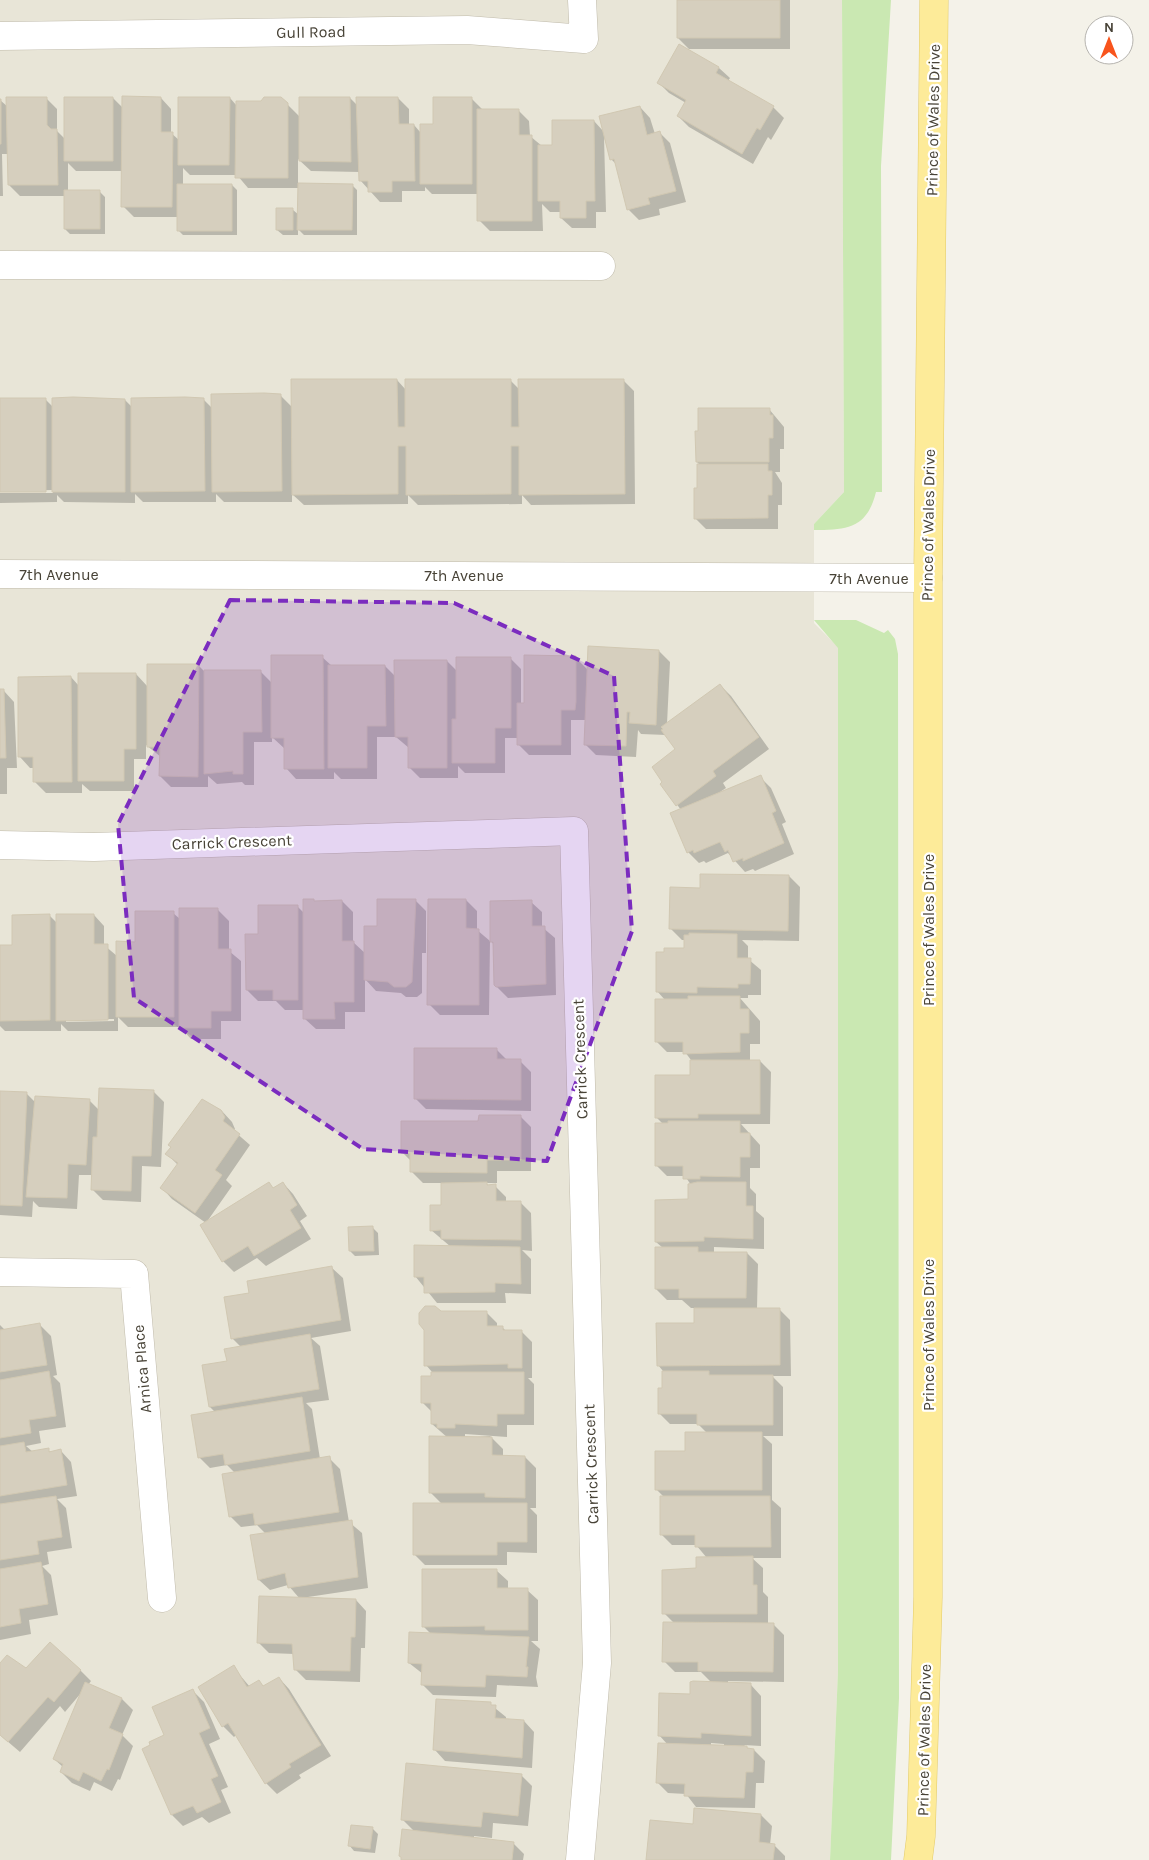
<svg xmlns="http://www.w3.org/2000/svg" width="1149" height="1860" viewBox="0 0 1149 1860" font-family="Karla,sans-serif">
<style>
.residential{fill:#e8e5d7}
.green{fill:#cae8b2}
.shadow{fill:#0003;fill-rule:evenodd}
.building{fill:#d6cfbe;stroke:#d1c8b2}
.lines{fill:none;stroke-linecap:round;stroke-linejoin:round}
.minor-casing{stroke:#c0bbab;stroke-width:29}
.major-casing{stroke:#e3cb68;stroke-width:29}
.minor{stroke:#fff;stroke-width:28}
.major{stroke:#fdeb99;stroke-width:28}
.marked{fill:#7b2cbf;fill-opacity:0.2;stroke:#7b2cbf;stroke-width:4;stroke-dasharray:10 6;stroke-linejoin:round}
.labels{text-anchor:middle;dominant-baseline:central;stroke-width:4.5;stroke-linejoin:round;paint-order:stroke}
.street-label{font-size:16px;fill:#484337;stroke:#fff}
</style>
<rect width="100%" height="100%" fill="#f4f2e9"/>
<path class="residential" d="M0 0H842L844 492 814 524V623L838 647V1671L830 1860H0Z"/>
<path class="green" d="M842 0H891L881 166 882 492H876C867 528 848 530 814 530V524L844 492Z
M814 620H856L884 633 888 630 895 639 898 654 899 1698 891 1860H830L838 1671V648Z"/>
<path class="shadow" d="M720 0H790V49H689L678 38Z
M719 68 730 78 728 81 773 107 784 118 771 140 768 137 753 164 689 127 678 116 686 103 669 93 658 82Z
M46 98 57 109V131L65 139 113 98 123 108 161 98 171 109V133L179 140 230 98 237 106 287 104 300 117 350 98 358 106 398 98 409 109V125H414L421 133 471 98 482 109 518 110 529 121 530 136 542 146H553L594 121 604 132 640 107 650 118 655 134 659 132 670 143 686 202 659 209 660 215 639 220 628 209 616 164 611 159 604 137 606 212H596V228H572L561 218V212H550L542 204 543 231H490L479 220V194H432L425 187V191H402V202H380L360 180V172L311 171 298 159V184L352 185 357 190V235H304L298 229V235H283L277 230 293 210 299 215V188H248L237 175H190L183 168V185H232L237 190V235H183L178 230V217H134L123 206V171H76L68 163V192H100L105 197V234H70L65 229V196H20L9 185V154H2L3 196H0V100L8 107Z
M397 380 406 390 510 380 520 390 623 380 634 391 635 504 531 505 522 495V504L418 505 408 495V504L304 505 292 494V502H224L216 494V502H143L135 494V503L64 502 57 495V502L0 503V493H53V490L0 491V399H45L53 407 125 400 132 407 204 400 212 408 281 396 292 407Z
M769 409 784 427V449H780V472H775L782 483V505H778V529H706L695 518 700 465 697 462Z
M659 651 670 662 667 724 720 685 731 696 769 749 723 783 726 788 720 792 760 777 771 788 786 822 782 824 794 854 755 871 753 869 745 872 728 853 706 863 704 861 699 863 688 852 681 810 662 784 677 750 666 735 641 734 638 730 636 757 596 755 585 744 586 720H571V755H529L518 744V738H505V773H465L458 766V778H420L409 767V748L396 737H377V779H341L334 772V779H296L286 768 285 749 272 737V742H254V785H245L242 782 217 784 208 776V787H171L160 776 161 757 146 745V759H134V791H90L82 784V793H46L35 782V768H30L20 757 71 677 79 686 136 674 148 687 198 665 205 672H261L272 683 322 657 332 666H385L396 677 447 661 458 672 510 658 521 669V705H525L575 657 588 670Z
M0 691H4L14 702 17 768H7V794H0Z
M789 876 800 887 799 941 742 940 748 946V959L761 970V995H748V998H740L760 1021V1044H750V1061H760L771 1072 770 1124H741L760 1145V1168H750V1188L756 1194V1211L764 1218V1249L714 1247V1253H747L758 1264 757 1309H779L790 1320 791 1376H772L783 1387V1436H763L772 1444V1500L781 1508V1558H752L763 1568V1592L768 1597V1624H773L784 1635V1682L728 1681V1684L751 1685 761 1696V1746L744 1745 749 1749 754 1750 765 1761 764 1783H756L755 1808 696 1807 686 1794 668 1793 657 1782 668 1745 659 1735 691 1696 712 1683 701 1672H675L664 1661 674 1623 664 1613 707 1558 696 1545H672L661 1534 664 1497 657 1490 687 1452 707 1433 698 1424H670L659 1413 663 1390V1371L658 1365 695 1325V1308H691L682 1300H667L656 1289 663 1248 656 1242 689 1201 691 1185 685 1176H667L656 1165 664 1125 656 1117 691 1076V1060L685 1052H667L656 1041 665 1000 657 991 686 949V940H682L671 929 701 889ZM711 1743 724 1744V1746H711Z
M415 900 426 911V953H422V993L417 997H406L401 993 376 991 365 979V1012H345V1029H316L305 1019V1010H285L276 1001H258L247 990 259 935 297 906 304 913 315 903 342 901 353 912V942L366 954 378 928Z
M466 900 477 911V930L490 941 489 1015H440L429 1004Z
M531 902 542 912V927L555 938 556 995 508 998 495 985 494 945 491 941Z
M218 910 229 921V951L241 961V1021H221V1039H191L180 1027H128L118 1017V1031H68L61 1024V1031H5L0 1026V946H13L49 915 57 923 94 915 104 926V945L117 956 173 913 180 919ZM66 1019H114V1021L66 1022Z
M497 1050 508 1061H520L531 1072V1111L426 1109 415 1098Z
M153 1091 164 1102 161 1167 142 1166 141 1202 103 1200 92 1189 93 1175H79L77 1209 39 1207 33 1201 32 1217 0 1215V1092L26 1093 35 1102 89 1100 99 1110Z
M202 1100 221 1110 232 1122 235 1129 234 1131 250 1145 226 1180 232 1186 206 1223 172 1199 162 1188 178 1165 167 1154Z
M520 1116 531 1127V1171H497V1183H486L489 1186H495L506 1197V1202H520L531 1213 532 1251 522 1250 531 1259V1294L505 1293 506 1303H437L415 1276 451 1247 431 1230 443 1206 442 1183H423L412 1172V1162L403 1153 479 1122Z
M283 1183 293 1194 307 1216 300 1221 311 1239 266 1266 257 1258 234 1272 223 1261 274 1189Z
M373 1228 378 1233 379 1255 355 1256 350 1251Z
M332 1268 343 1278 351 1331 311 1338 320 1346 329 1400 306 1403 312 1409 320 1459 329 1458 340 1469 349 1522 362 1533 368 1588 308 1597 356 1600 366 1611 365 1648H361L360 1682 306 1680 295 1669 294 1654 269 1653 258 1642 300 1599 288 1585 270 1590 259 1580 266 1534 257 1525 241 1527 230 1516 235 1473 227 1465 210 1468 199 1457 216 1413 210 1407 228 1362 241 1347 232 1338 250 1294Z
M441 1312H486L497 1323V1327H502L506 1331H521L532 1342V1378H528L534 1384V1425H507V1437L465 1434V1438L490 1436 503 1449V1457H525L536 1468V1508H530L537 1515V1553L507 1552V1565H425L414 1554 442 1504 430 1492 448 1438 432 1424V1412L422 1402 432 1377V1372L426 1365Z
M0 1325 5 1330 40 1325 51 1336 57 1375 53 1376 60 1383 66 1427 39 1431 41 1443 26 1446 33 1452 48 1450 51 1453 61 1451 71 1462 77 1496 57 1499 66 1508 72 1548 47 1552 49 1564 42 1566 51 1575 58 1615 29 1620 31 1634 0 1640Z
M497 1571 508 1581V1590H527L538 1600V1641H531L540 1649 536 1677 538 1687 497 1685 496 1697 433 1695 422 1684 423 1674 409 1663 431 1634 423 1626Z
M0 1665 27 1670H80L91 1681 88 1685 122 1699 133 1710 122 1735 133 1746 120 1780 118 1779 112 1791 94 1782 90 1791 72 1783 61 1772 63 1767 54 1759 81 1693 65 1712 60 1706 20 1752 0 1735Z
M233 1667 250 1687 259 1682 264 1687 279 1678 289 1689 331 1756 299 1775 301 1778 277 1794 266 1783 236 1735 234 1737 223 1726Z
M193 1691 204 1702 220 1739 209 1744 228 1787 221 1790 231 1813 209 1823 202 1817 183 1826 172 1815 144 1749 165 1736Z
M490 1704 506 1717V1720L524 1721 534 1732 532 1768 445 1761 435 1750Z
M521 1775 532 1786 528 1826 493 1823 492 1838 474 1836V1838L513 1843 524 1854 523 1860H401L403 1830 414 1831 403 1820Z
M761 1815 772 1826 770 1845H774L785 1856V1860H648L694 1825Z
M373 1829 378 1834 375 1853 354 1851 349 1845Z"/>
<path class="building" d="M677 0H780V38H677Z
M679 44 719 67 716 73 774 106 760 130 757 128 742 154 677 116 686 100 657 83Z
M122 96 161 97V132H173L172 207H121Z
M6 97H47V125L51 129H57L58 185H8Z
M64 97H113V161H64Z
M178 97H230L229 165H178Z
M264 97H281L288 103V178H235L236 101H261Z
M299 97H350L351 162 299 161Z
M356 97H398L399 124H414L415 181H392V192H368V181H359Z
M433 97H472V184H420V124H433Z
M0 99H1V144H0Z
M640 106 647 135 660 131 676 191 648 198 650 204 627 210 614 159 610 160 599 116Z
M477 109H519V135H532V221H477Z
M552 120H594L595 201H586V218H560V201H538V145H552Z
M298 183 353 184 352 230H297Z
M177 184H232V231H177Z
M64 190H100V229H64Z
M276 208H293V230H276Z
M291 379H397L398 427H405V379H511V427H519L518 379H624L625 494 519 495V446H511V494L406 495V446H398V494L292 495Z
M264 393 281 394 282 491 212 492 211 394Z
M73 397 125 399V492H52V398Z
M185 397 204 398 205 491 131 492V398Z
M0 398H46V492H0Z
M698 408H770V415H773V438H769V462H696L695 431H698Z
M697 464H768V471H772V495H768V518L694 519V488H697Z
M588 646 659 650 656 725 629 723 630 712H627L626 746 584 745Z
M271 655H323L324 769H284V738H271Z
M524 655 576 656V702L575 710H561V745H517V703H524Z
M456 657H511V728H495V763H452V719H456Z
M394 660H447V768H408V737H395Z
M147 664H199L198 777 159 776 160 747H147Z
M328 665H385L386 726H367V768H328Z
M204 670H261L262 732H243V774H233V771L204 774Z
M78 673H136V749H124V781H78Z
M71 676 72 782H33V757H18V677Z
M720 684 759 737 713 771 716 776 676 806 660 784 662 782 652 767 675 749 661 730 663 729 661 727Z
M0 689H4L6 758H0Z
M761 775 776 811 772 813 784 843 743 861V858L733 862 728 850 725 852 720 842 694 853 693 850 687 853 670 813Z
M700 874 789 875 788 931 669 929 670 887 700 888Z
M303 899H314V901L342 900V941H354V1002H334L335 1019H303Z
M377 899H416L412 982 406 987H394L388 982 364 980V926H377Z
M428 899H466V928L479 929V1005H427Z
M532 900V926H545L546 984 496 987 494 985 493 942H490V901Z
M258 905H298V1000H273V990H246L245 934H258Z
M179 908H218V949H231V1011H211V1028H179Z
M135 911H174V1017H116V941L135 942Z
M50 914V1020L0 1021V945H12V915Z
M56 914H94V944H108V1020L56 1021Z
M689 933 737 934V958H751L750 984H738V988L697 987V993L656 992V952H664V948H684V935H689Z
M688 996H740V1009H749V1033H740V1052L683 1054V1042H655V999H688Z
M414 1048H497V1059H521V1100L414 1099Z
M690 1060H760V1114H698V1118H655V1075H690Z
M99 1088 154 1090 151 1156H132L131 1191 91 1190 93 1137H97Z
M0 1091 27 1092 22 1206 0 1205Z
M35 1096 90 1099 86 1165 68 1164 67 1198 26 1197Z
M202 1099 221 1110 225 1117 223 1121 240 1134 215 1170 222 1175 195 1213 160 1188 178 1163 165 1154 171 1147 168 1145Z
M479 1115H521V1160H487V1173L410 1172V1153H401V1121H478Z
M668 1121H740V1133H750V1157H740V1177L700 1176V1179H683V1166H655V1123H668Z
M269 1182 273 1188 283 1182 297 1205 290 1210 301 1228 254 1256 248 1246 222 1262 200 1225Z
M487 1182V1185L496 1184V1201H521V1240L441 1239V1230L430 1231V1205H441V1183Z
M697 1182H746V1206H753V1239L704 1237V1241L655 1242V1200L688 1199V1184Z
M373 1226 374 1251H349L348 1227Z
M414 1245 520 1247 521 1284 495 1283V1292L424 1293V1277H414Z
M655 1247H698V1252H747L746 1298H679V1289H655Z
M332 1266 341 1320 231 1339 224 1297 249 1293 247 1281Z
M425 1306H435L441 1311H487V1326H503V1330H522V1368H508V1364L424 1366V1330L419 1324V1313Z
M694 1308H780V1365L657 1366 656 1323H694Z
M40 1323 47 1365 0 1372V1330Z
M310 1334 319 1389 209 1407 202 1365 227 1361 224 1349Z
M49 1371 56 1416 29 1420 31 1433 0 1438V1380Z
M662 1371H709V1375H773V1425H697V1414H658V1388H662Z
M431 1372H524V1414H497V1426L455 1424V1428H437V1424H431V1403H421V1376H431Z
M302 1397 310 1451 225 1465 223 1454 198 1458 191 1415Z
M685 1432H762V1490H655V1451H685Z
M429 1436 492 1437V1455L525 1456V1498L485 1497V1493H429Z
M24 1442 26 1452 49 1448V1452L61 1449 67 1485 0 1496V1446Z
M330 1456 339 1512 255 1525 253 1513 229 1517 222 1474Z
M56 1496 62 1537 37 1541 39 1554 0 1560V1504Z
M660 1496H770L771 1547H695V1535H660Z
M413 1503H527V1542H497V1555H413Z
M352 1520 358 1577 288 1588 285 1573 258 1580 250 1535Z
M753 1556V1585H757V1614H662V1570L696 1568V1557Z
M41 1562 48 1604 19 1609 21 1623 0 1627V1569Z
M422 1569H497V1588H528V1630H485V1626L422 1627Z
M259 1596 356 1599 355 1637H351L350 1671 294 1670 292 1644 257 1643Z
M663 1622 774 1623 773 1672 698 1671V1662H662Z
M409 1632 529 1637 526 1667H528L527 1677 486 1675 485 1687 421 1685 422 1664 408 1663Z
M50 1642 81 1670 54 1702 48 1697 8 1742 0 1735V1663L7 1655 26 1668Z
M234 1665 247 1687 259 1680 263 1686 279 1677 321 1745 289 1764 291 1767 265 1784 228 1723 222 1727 198 1687Z
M693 1681 751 1683V1736L701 1733V1738L658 1736 659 1693 690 1694V1682Z
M85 1682 122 1698 109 1728 123 1734 109 1770 107 1769 101 1781 83 1772 79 1781 60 1772 63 1764 53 1759Z
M193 1689 210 1728 199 1733 218 1776 211 1779 221 1802 197 1813 193 1806 171 1815 142 1749 150 1745 149 1742 164 1735 152 1707Z
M436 1699 491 1702V1705H496L495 1718 524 1720 522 1758 433 1750Z
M658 1743 747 1746V1748L754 1749 753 1772H746L744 1798 684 1796 685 1784 656 1783Z
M406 1763 522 1774 518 1816 483 1812 481 1827 401 1820Z
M694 1808 761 1814 759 1842 775 1844 773 1860H646L650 1820 693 1824Z
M351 1825 373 1827 370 1849 348 1846Z
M402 1829 514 1842 512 1860H401V1857L399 1856Z"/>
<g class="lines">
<defs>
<path id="minor" d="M0 36 467 30 584 39 582 0
M0 265 601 266
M0 574 928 578
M0 845 94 847 574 831 597 1663 580 1860
M0 1272 134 1274 162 1598"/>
<path id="major" d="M918 1860 921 1836 928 1597V578L934 0"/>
</defs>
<use href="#minor" class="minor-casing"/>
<use href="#major" class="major-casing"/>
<use href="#minor" class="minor"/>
<use href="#major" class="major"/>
</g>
<path class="marked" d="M230 600 454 603 614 676 632 931 547 1161 363 1149 134 998 118 824Z"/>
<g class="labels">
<g class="street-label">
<text transform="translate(311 32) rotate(-1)">Gull Road</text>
<text transform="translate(933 120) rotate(-89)">Prince of Wales Drive</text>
<text transform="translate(928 525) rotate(-89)">Prince of Wales Drive</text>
<text x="59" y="574">7th Avenue</text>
<text x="464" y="575">7th Avenue</text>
<text x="869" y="578">7th Avenue</text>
<text transform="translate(232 842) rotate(-2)">Carrick Crescent</text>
<text transform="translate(928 930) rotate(-90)">Prince of Wales Drive</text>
<text transform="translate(580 1059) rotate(-92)">Carrick Crescent</text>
<text transform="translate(928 1335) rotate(-90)">Prince of Wales Drive</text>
<text transform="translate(142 1369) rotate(-95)">Arnica Place</text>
<text transform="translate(591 1464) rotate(-92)">Carrick Crescent</text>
<text transform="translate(924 1740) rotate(-89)">Prince of Wales Drive</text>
</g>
</g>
<g transform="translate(1109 40)"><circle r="24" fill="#ffffff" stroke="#b6b4af"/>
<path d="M0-4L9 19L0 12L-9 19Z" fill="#f8541c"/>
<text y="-8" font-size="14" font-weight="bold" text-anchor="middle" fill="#484337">N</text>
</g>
</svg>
